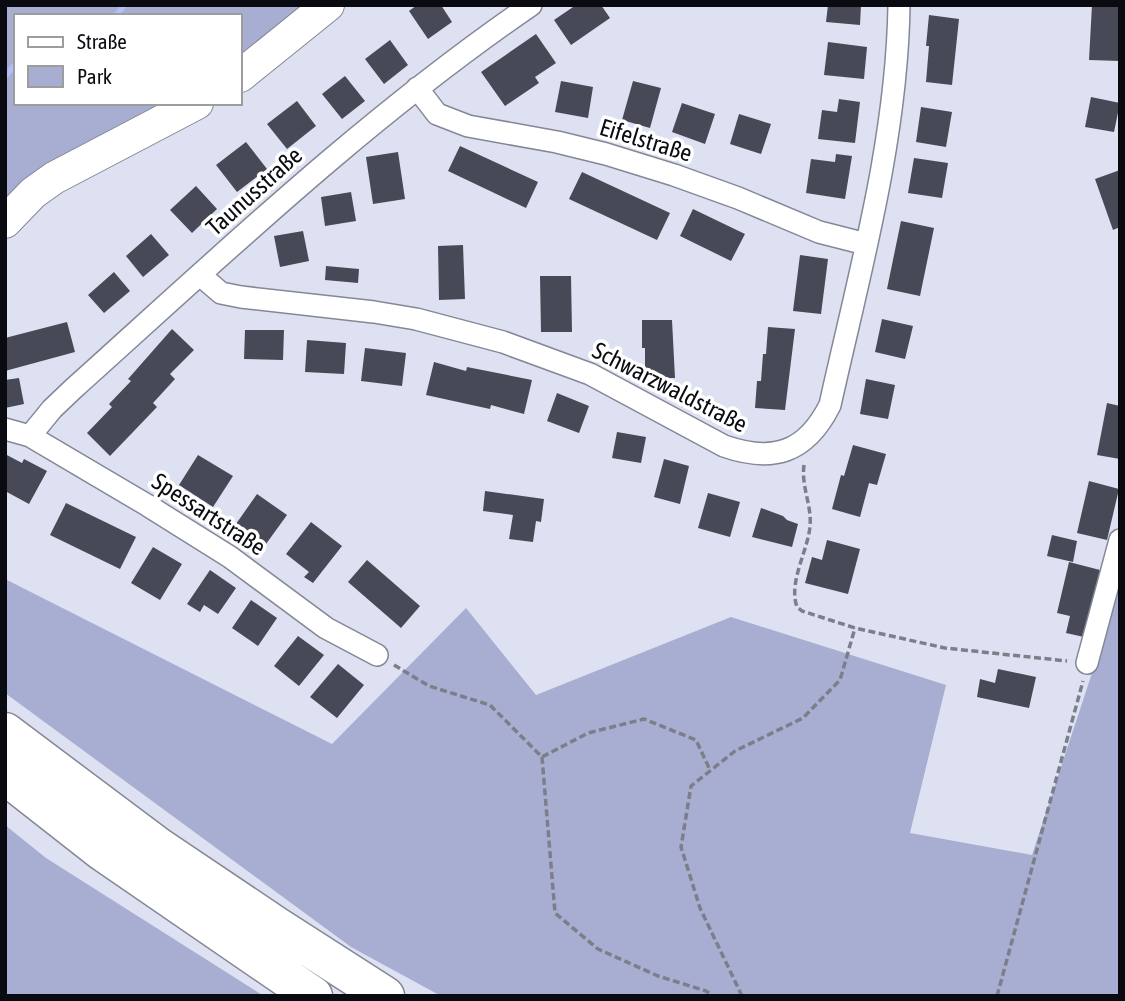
<svg xmlns="http://www.w3.org/2000/svg" width="1125" height="1001" viewBox="0 0 1125 1001" font-family="'Asap Condensed',sans-serif">
<style>
.green{fill:#a8aed2}
.lines{fill:none;stroke-linecap:round;stroke-linejoin:round}
.stream{stroke:#b4bdf6;stroke-width:6}
.building{fill:#474956}
.minor-casing{stroke:#848796;stroke-width:24}
.secondary-casing{stroke:#848796;stroke-width:34}
.motorway-casing{stroke:#848796;stroke-width:41}
.path{stroke:#7c7e89;stroke-width:3.5;stroke-dasharray:7 3.5;stroke-linecap:butt}
.minor{stroke:#fff;stroke-width:21}
.secondary{stroke:#fff;stroke-width:32}
.motorway{stroke:#fff;stroke-width:38}
.labels{text-anchor:middle;dominant-baseline:central;stroke-width:7;stroke-linejoin:round;paint-order:stroke}
.street-label{font-size:24px;fill:#0a0b10;stroke:#fff}
</style>
<rect width="100%" height="100%" fill="#dee1f1"/>
<path class="green" d="M5 5H328L240 76V16H16V103H197L5 222Z
M1120 573V996H441L351 947 5 693V579L332 744 466 608 536 695 731 617 946 685 910 833 1032 855 1094 667Z
M5 825 46 858 264 996H5Z"/>
<g class="lines">
<path class="stream" d="M116 16 124 5
M5 76 16 64"/>
</g>
<path class="building" d="M417 5H441L452 22 428 39 409 11Z
M576 5H601L610 18 571 45 554 20Z
M828 5H861L860 25 826 22Z
M1092 5H1120V61L1089 60Z
M929 15 959 19 952 85 926 82 929 46H926Z
M536 34 556 63 535 77 539 83 505 106 481 72Z
M390 40 408 65 384 84 365 59Z
M828 42 867 47 864 79 824 75Z
M345 76 365 101 342 119 322 94Z
M561 81 593 87 588 118 555 112Z
M633 81 661 88 650 128 622 120Z
M1091 97 1120 103 1114 132 1085 127Z
M839 99 860 102 855 143 818 139 822 110 837 112Z
M297 101 316 126 287 149 267 124Z
M682 103 715 114 705 144 672 132Z
M921 107 952 112 946 147 916 142Z
M739 114 771 124 761 154 730 144Z
M246 142 267 169 237 192 216 165Z
M460 146 538 182 526 208 448 171Z
M398 152 405 199 373 204 366 157Z
M836 154 852 156 845 199 806 193 811 159 835 162Z
M914 158 948 163 942 198 908 193Z
M1120 170V227L1113 230 1095 179Z
M582 172 670 213 657 240 569 199Z
M196 186 217 209 192 233 170 210Z
M351 192 356 221 325 226 321 197Z
M693 209 745 234 731 261 680 236Z
M901 221 934 228 920 296 887 289Z
M303 231 309 261 280 267 274 236Z
M151 234 169 255 143 277 126 256Z
M463 245 465 299 439 300 438 246Z
M800 255 828 259 821 314 793 311Z
M326 266 359 269 358 283 325 280Z
M114 272 130 291 104 313 88 295Z
M540 276H571L572 332H541Z
M882 319 913 326 905 359 875 352Z
M642 320H672L675 378H645V348H642Z
M67 322 75 352 5 371V338Z
M768 327 795 329 785 410 755 408 757 381H761L763 354H766Z
M172 329 194 350 170 374 175 379 153 403 157 407 110 456 87 433 112 407 109 404 131 381 128 379Z
M245 330H284L283 360 244 359Z
M307 340 346 343 344 374 305 372Z
M365 348 406 353 402 386 361 381Z
M434 362 466 371 467 367 532 380 524 414 491 405 490 409 426 395Z
M19 378 24 404 5 408V380Z
M866 379 895 385 888 419 860 414Z
M557 393 589 406 579 433 547 421Z
M1107 403 1120 406V459L1097 455Z
M617 432 646 437 641 463 612 458Z
M853 445 886 454 877 485 869 483 860 517 832 509 841 475 844 476Z
M5 454 22 463 24 459 47 471 29 504 5 491Z
M198 455 233 476 213 507 179 485Z
M664 459 689 466 680 504 654 497Z
M1089 481 1119 489 1107 540 1077 533Z
M485 491 544 499 541 522 536 521 533 542 509 539 513 515 483 511Z
M708 493 740 502 730 537 698 528Z
M257 494 287 515 266 544 236 524Z
M66 503 136 537 120 569 50 535Z
M761 508 783 516 787 520 798 524 792 547 752 537Z
M311 522 342 546 313 583 304 577 309 572 286 554Z
M1052 535 1077 541 1073 562 1047 556Z
M827 540 860 549 848 594 805 583 812 557 822 560Z
M153 547 182 564 160 600 131 583Z
M367 560 420 606 401 628 348 582Z
M1069 562 1100 570 1084 637 1066 633 1070 616 1057 613Z
M210 570 236 588 218 614 204 605 200 612 187 604Z
M251 600 277 618 258 646 232 628Z
M298 636 324 655 299 686 274 666Z
M338 664 364 685 337 718 310 697Z
M998 669 1036 677 1029 708 977 697 980 679 995 683Z"/>
<g class="lines">
<defs>
<path id="minor" d="M417 88 437 114 468 126 557 142 606 154 674 175 738 198 819 232 866 244
M200 275 221 293 241 297 374 312 416 319 503 342 590 374 724 446C773 463 806 453 830 405 859 274 897 141 899 5
M5 429 30 436 147 505 230 557 326 628 377 655
M30 436 52 409 73 389C221 256 366 118 531 5
M1087 663 1120 540"/>
<path id="secondary" d="M240 76 328 5
M5 222 33 193 54 178 197 103"/>
<path id="motorway" d="M5 732 157 846 276 926 385 996
M5 775 102 851 313 996"/>
</defs>
<use href="#minor" class="minor-casing"/>
<use href="#secondary" class="secondary-casing"/>
<use href="#motorway" class="motorway-casing"/>
<path class="path" d="M804 465C801 486 812 506 810 526 808 551 788 582 797 607L802 611 855 628 945 648 1067 661
M394 665 429 686 490 705 542 757 588 733 644 719 696 740 710 770
M542 757 555 913 598 949 658 976 706 991 713 996
M742 996 700 908 681 847 691 786 735 751 803 718 840 680 855 628
M997 996 1083 681"/>
<use href="#minor" class="minor"/>
<use href="#secondary" class="secondary"/>
<use href="#motorway" class="motorway"/>
</g>
<g class="labels">
<g class="street-label">
<text transform="translate(646 140) rotate(17)">Eifelstraße</text>
<text transform="translate(254 191) rotate(-42)">Taunusstraße</text>
<text transform="translate(670 387) rotate(27)">Schwarzwaldstraße</text>
<text transform="translate(209 514) rotate(33)">Spessartstraße</text>
</g>
</g>
<rect width="1125" height="1001" fill="none" stroke="#0a0b10" stroke-width="14"/>
<rect x="14" y="14" width="228" height="91" fill="#ffffff" stroke="#9d9d9f" stroke-width="2"/>
<rect x="28" y="37" width="35" height="10" fill="#ffffff" stroke="#9d9d9f" stroke-width="2"/>
<text x="77" y="49" font-size="21" fill="#0a0b10">Straße</text>
<rect x="28" y="66" width="35" height="21" fill="#a8aed2" stroke="#9d9d9f" stroke-width="2"/>
<text x="77" y="84" font-size="21" fill="#0a0b10">Park</text>
</svg>
